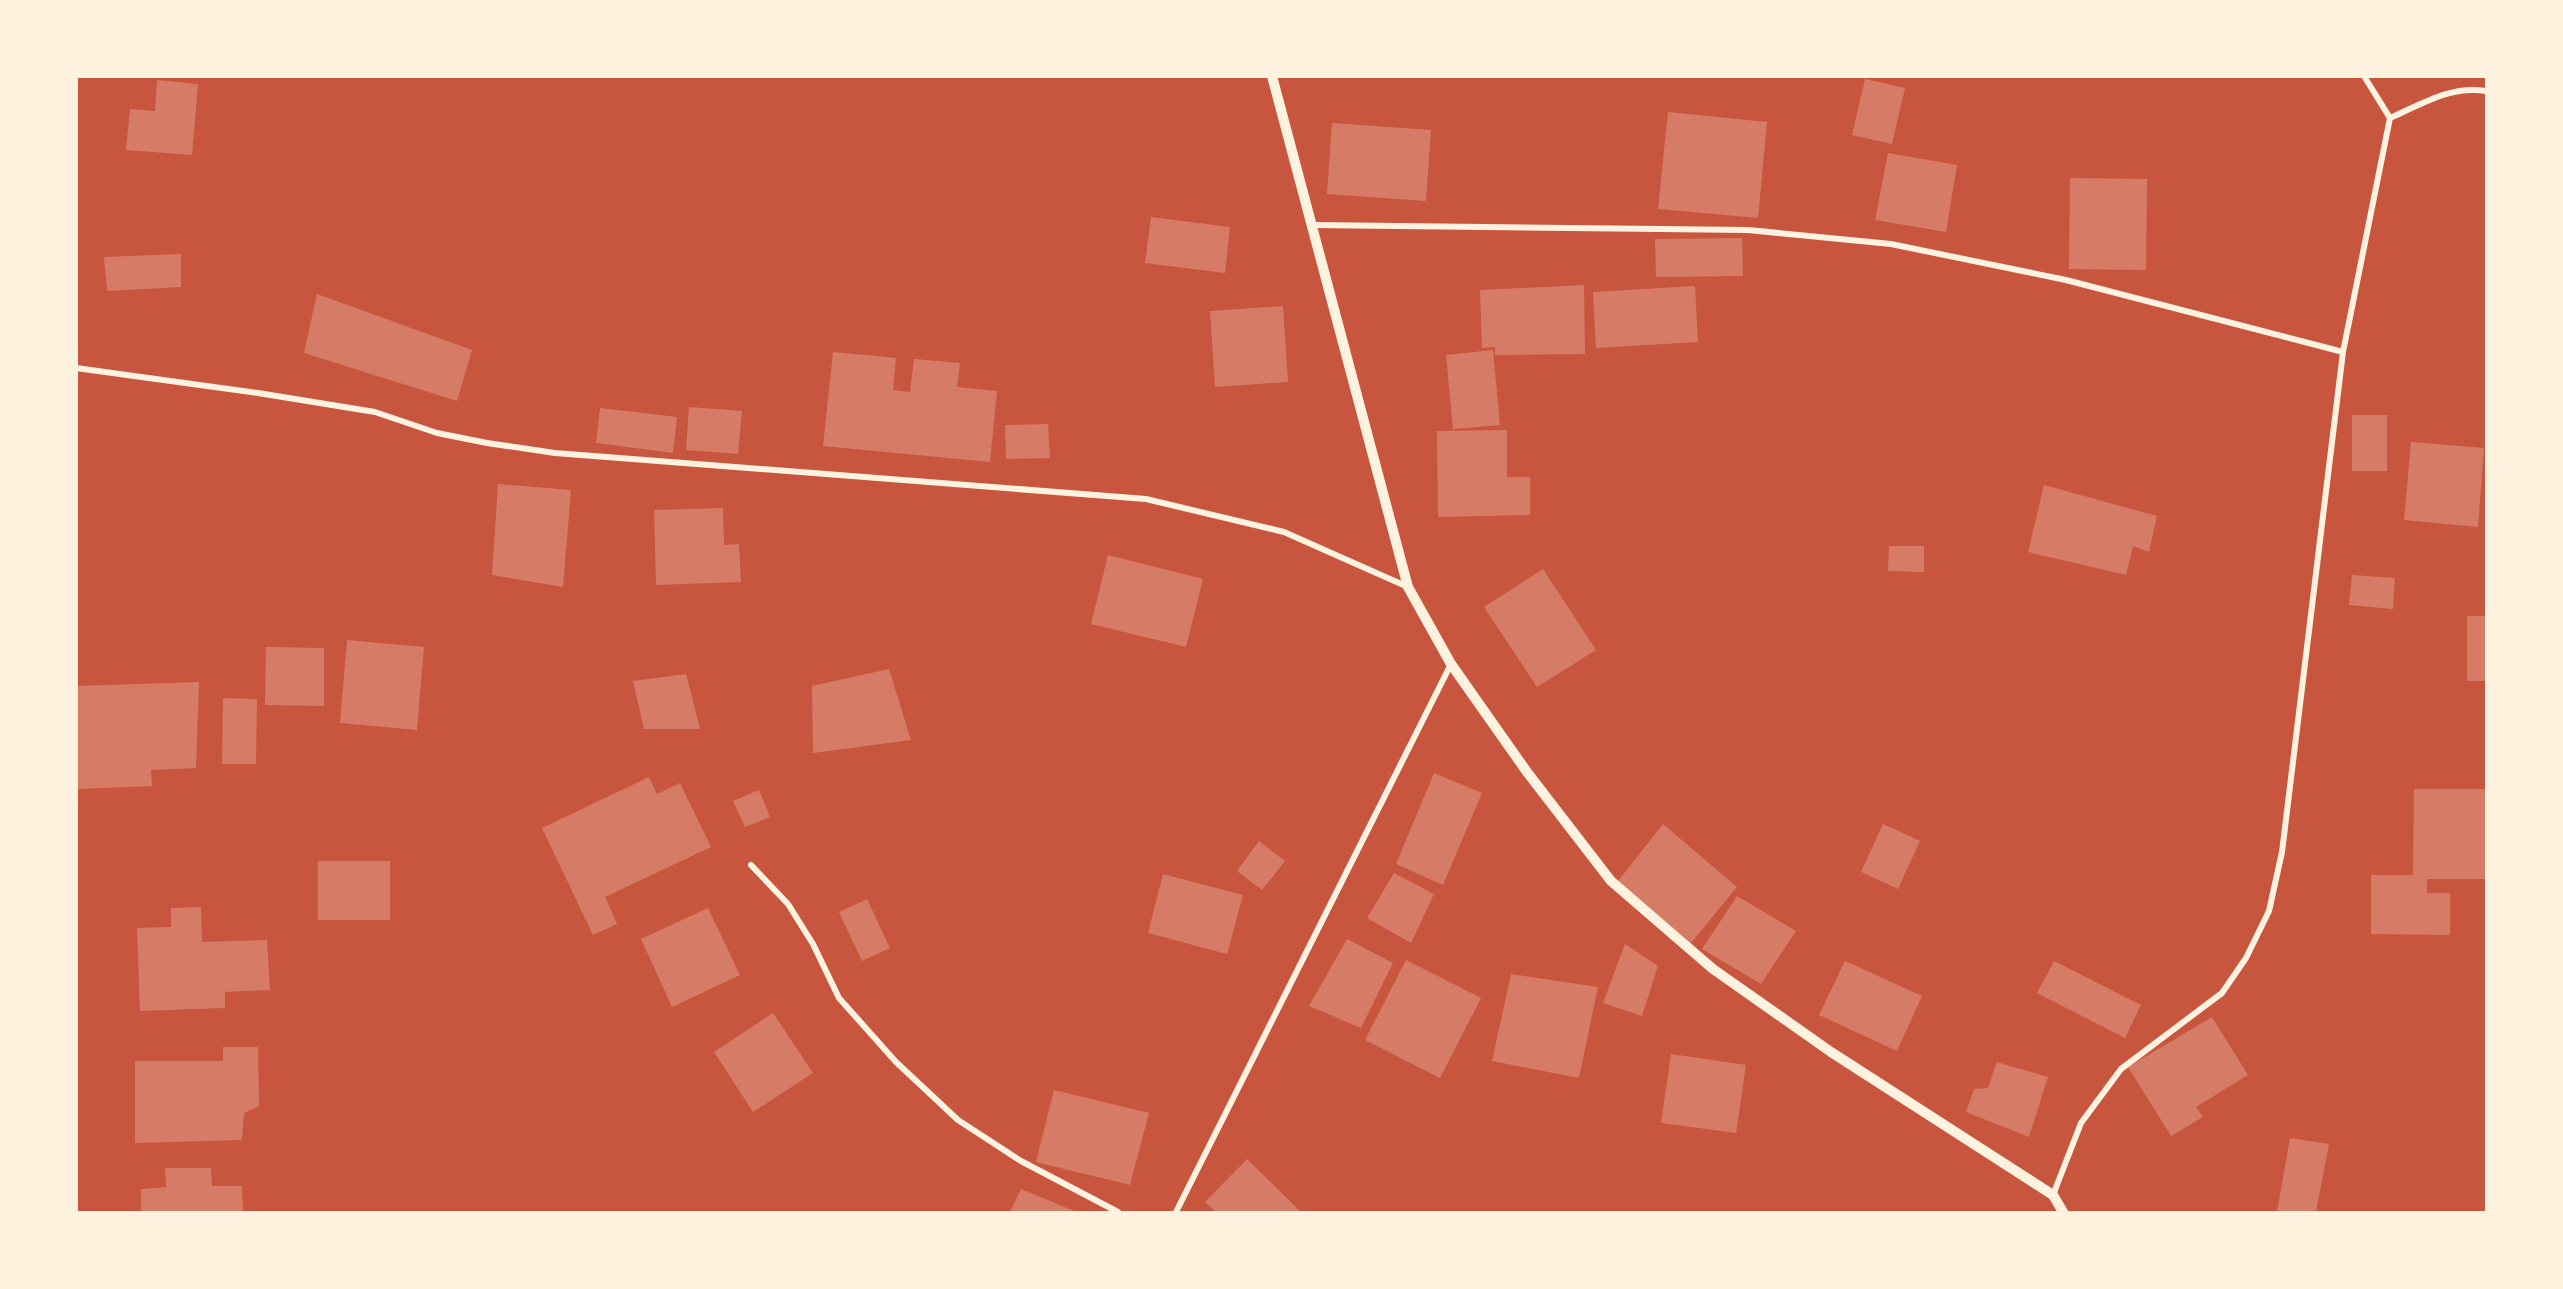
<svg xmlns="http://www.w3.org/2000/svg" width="2563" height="1289" viewBox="0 0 2563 1289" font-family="Manrope,sans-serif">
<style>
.building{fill:#d67c66}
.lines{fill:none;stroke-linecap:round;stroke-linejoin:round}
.minor{stroke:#fff3e0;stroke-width:6}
.tertiary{stroke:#fff3e0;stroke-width:10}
</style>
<rect width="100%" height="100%" fill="#c8553d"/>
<path class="building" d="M1865 79 1905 88 1892 144 1852 135Z
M157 80 198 84 192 155 126 150 130 109 155 111Z
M1668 112 1767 122 1758 218 1658 209Z
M1332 123 1431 130 1426 201 1327 194Z
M1888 153 1957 165 1946 232 1875 220Z
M2070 178 2147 179 2146 270 2069 269Z
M1151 217 1230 227 1225 273 1145 263Z
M1742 238 1743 276 1656 277 1655 239Z
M181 254V287L107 291 104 257Z
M1584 285 1585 354 1495 355V347L1482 348 1480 290Z
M1695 286 1698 342 1596 348 1593 292Z
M317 294 472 350 457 401 304 353Z
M1283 306 1288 382 1215 387 1210 311Z
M1493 350 1500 425 1453 429 1446 355Z
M833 352 896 358 893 390 910 392 914 359 960 363 957 387 997 391 990 462 823 446Z
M689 407 742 411 738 454 686 450Z
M600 408 677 417 673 453 596 443Z
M2352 415H2387V471H2352Z
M1048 424 1050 458 1006 459 1005 425Z
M1507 430V477H1530V515L1438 517 1437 431Z
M2411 442 2484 448 2478 527 2404 520Z
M498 484 571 490 563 587 492 575Z
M2044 485 2157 516 2149 552 2133 546 2126 575 2028 552Z
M723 508 724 545 739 544 741 582 656 585 654 510Z
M1889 546H1924V572L1888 571Z
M1108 555 1203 579 1186 647 1091 624Z
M1543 569 1596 650 1537 687 1484 607Z
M2352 575 2395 578 2393 609 2349 605Z
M2467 616H2486V681H2467Z
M347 640 424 647 417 730 340 723Z
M266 647 324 648V706L265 705Z
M889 669 911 740 813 753 812 686Z
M686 674 700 729H644L633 681Z
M199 682 196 768 151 770 152 786 76 789V686Z
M223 698 257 699 256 764H222Z
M1434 773 1482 793 1443 885 1396 864Z
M649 777 657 794 680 783 711 847 605 897 617 924 593 935 542 828Z
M2414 789H2486V879H2427V893H2450V935L2371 934V875H2413Z
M759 790 770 817 745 827 733 801Z
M1663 824 1737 887 1691 943 1618 881Z
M1883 824 1920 841 1898 889 1861 872Z
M1259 841 1285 861 1262 890 1237 871Z
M318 861H390V920H318Z
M1394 873 1434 894 1411 943 1367 918Z
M1163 874 1243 895 1227 954 1148 933Z
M1737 896 1796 931 1761 984 1702 949Z
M867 899 890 948 862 961 839 912Z
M201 907 202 942 267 940 270 990 225 992V1008L140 1011 137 928 171 927V908Z
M708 908 740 975 672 1007 641 939Z
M1347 939 1393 963 1361 1028 1309 1006Z
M1625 944 1658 966 1642 1016 1603 1003Z
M1406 960 1481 998 1440 1078 1365 1040Z
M1845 961 1922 996 1897 1051 1819 1015Z
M2054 961 2141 1005 2125 1038 2037 993Z
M1511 974 1598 987 1579 1078 1492 1061Z
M773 1013 813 1073 753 1112 714 1052Z
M2212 1017 2248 1075 2196 1107 2203 1117 2171 1136 2128 1067Z
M223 1047H258L259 1106 244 1113 242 1140 135 1143V1061H223Z
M1671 1054 1746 1065 1736 1133 1661 1123Z
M1997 1062 2048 1077 2029 1137 1966 1112 1974 1089 1988 1088Z
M1054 1090 1149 1113 1130 1185 1036 1162Z
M2290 1138 2329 1144 2316 1212H2277Z
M1247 1159 1301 1212H1216L1205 1202Z
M165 1168H211L212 1186H242L243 1212H141V1189L166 1187Z
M1021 1189 1077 1212H1010Z"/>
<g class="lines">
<path class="minor" d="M2364 76 2390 118
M1312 225 1748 230 1891 244 2066 280 2343 352
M76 368 258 393 375 412 437 433 487 443 555 453 1146 499 1284 532 1408 587
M751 865 788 904 813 944 839 998 896 1062 958 1120 1021 1161 1118 1212
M2053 1195 2081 1123 2121 1069 2222 993 2246 958 2269 911 2282 852 2343 352 2390 118C2422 104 2451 85 2486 91
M1176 1212 1451 664"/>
<path class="tertiary" d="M1272 76 1408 587 1451 664 1527 772 1611 881 1713 969 1831 1052 2053 1195 2063 1212"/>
</g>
<rect width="2563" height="1289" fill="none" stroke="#fff3e0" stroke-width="156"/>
</svg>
